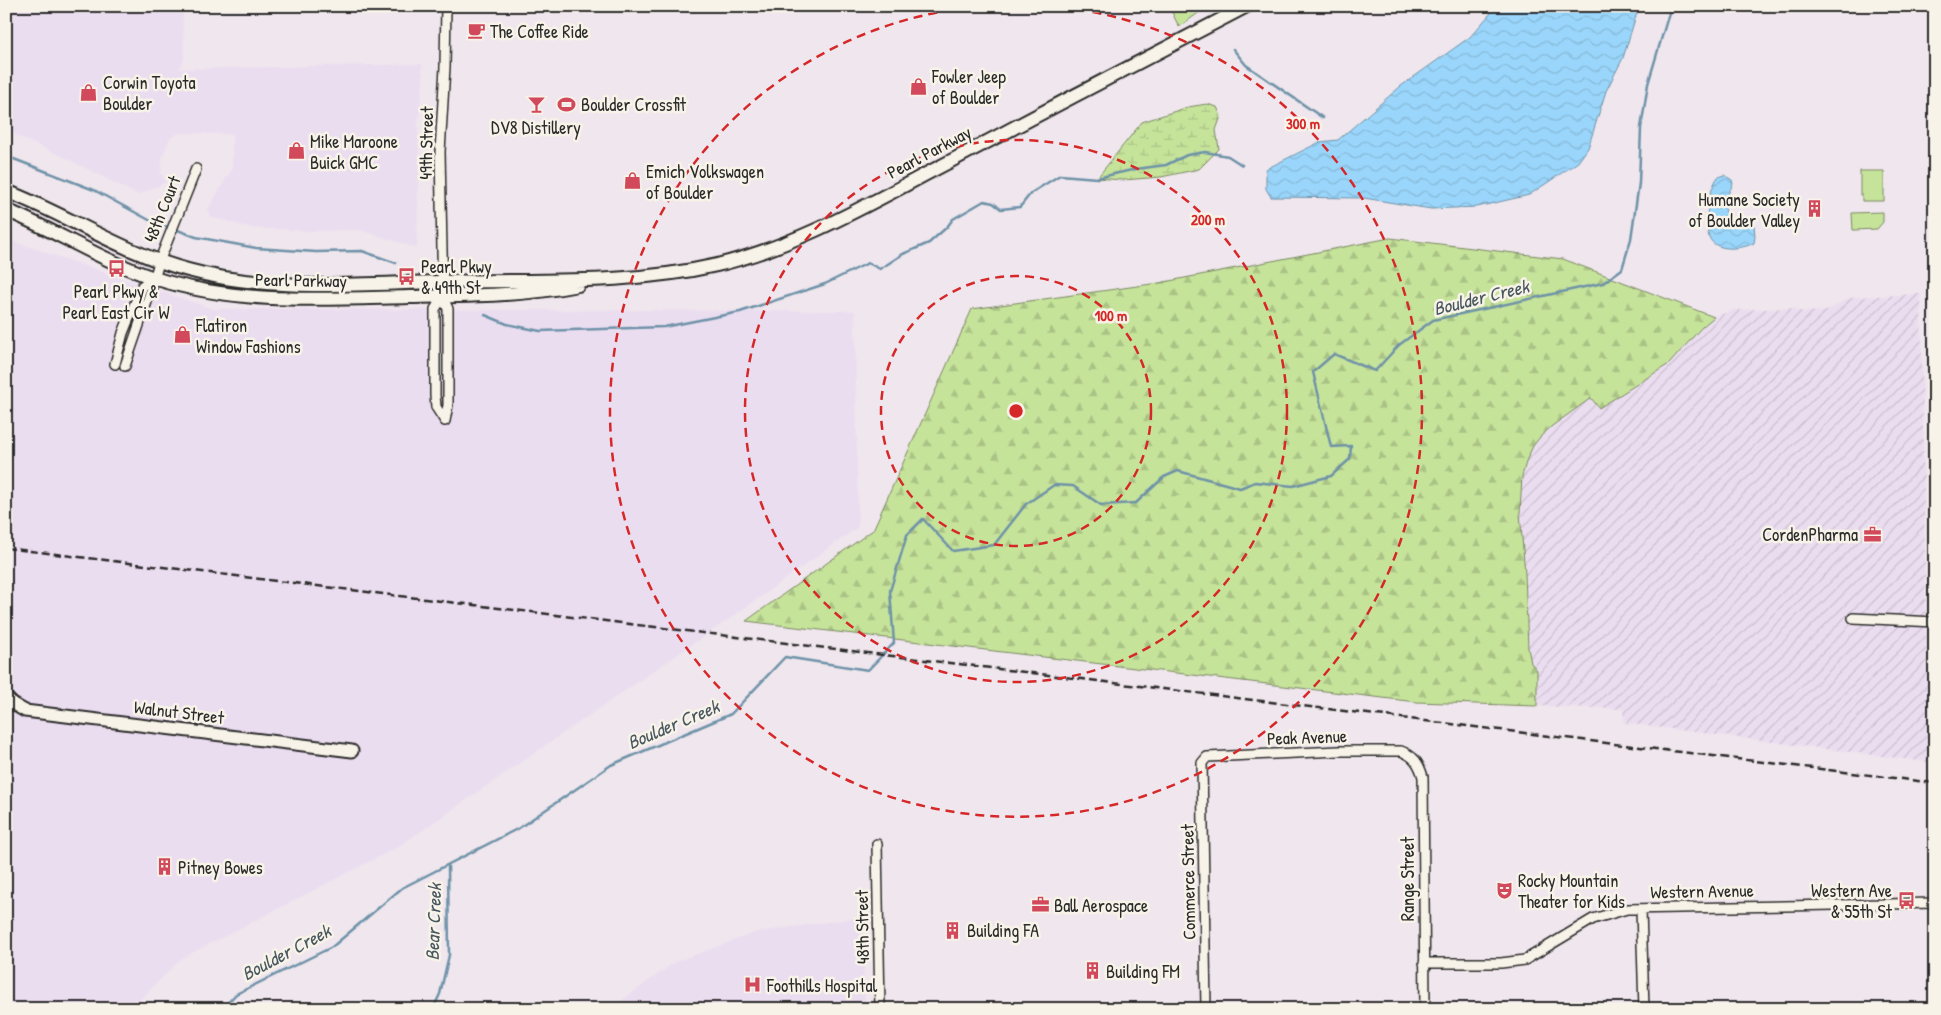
<svg xmlns="http://www.w3.org/2000/svg" width="1941" height="1015" viewBox="0 0 1941 1015" font-family="'Patrick Hand',sans-serif">
<style>
.built{fill:#ebddf0}
.industrial{fill:url(#industrial-furrows)}
.forest{fill:url(#forest-firs);stroke:#788762}
.wetland{fill:url(#wetland-marsh);stroke:#788762}
.park{fill:#c6e39a;stroke:#788762}
.water{fill:url(#water-waves);stroke:#6e92a8}
.lines{fill:none;stroke-linecap:round;stroke-linejoin:round}
.stream{stroke:#6e92a8;stroke-width:2.5}
.minor-casing{stroke:#2b2b2b;stroke-width:12}
.tertiary-casing{stroke:#2b2b2b;stroke-width:15}
.secondary-casing{stroke:#2b2b2b;stroke-width:16}
.minor{stroke:#f7f3e8;stroke-width:9}
.tertiary{stroke:#f7f3e8;stroke-width:11}
.secondary{stroke:#f7f3e8;stroke-width:12}
.rail{stroke:#2b2b2b;stroke-width:2.5;stroke-dasharray:8 4;stroke-linecap:butt}
.ring{fill:none;stroke:#d62828;stroke-width:2.5;stroke-dasharray:9 6}
.labels{text-anchor:middle;dominant-baseline:central;stroke-width:5;stroke-linejoin:round;paint-order:stroke}
.poi-label{font-size:18px;fill:#2b2b2b;stroke:#f7f3e8;text-anchor:start}
.street-label{font-size:18px;fill:#2b2b2b;stroke:#f7f3e8}
.water-label{font-size:19px;font-style:italic;fill:#47565f;stroke:#f7f3e8}
.centre{fill:#d62828;stroke:#f7f3e8;stroke-width:2.5}
.ring-label{font-size:15px;text-anchor:middle;font-weight:bold;fill:#d62828;stroke:#f7f3e8;stroke-width:5;stroke-linejoin:round;paint-order:stroke}
</style>
<defs>
<pattern id="industrial-furrows" width="10" height="10" patternUnits="userSpaceOnUse" patternTransform="scale(1.25)"><rect width="10" height="10" fill="#ebddf0"/><path d="M-1 1l2-2M0 10L10 0M9 11l2-2" fill="none" stroke="#cabece"/></pattern>
<pattern id="forest-firs" width="22" height="20" patternUnits="userSpaceOnUse" patternTransform="scale(1.25)"><rect width="22" height="20" fill="#c6e39a"/><path d="M5 1l3.5 6h-7zM16 11l3.5 6h-7z" fill="#aac385"/></pattern>
<pattern id="wetland-marsh" width="20" height="14" patternUnits="userSpaceOnUse" patternTransform="scale(1.25)"><rect width="20" height="14" fill="#c6e39a"/><path d="M1 5h8M5 5V1M11 12h8M15 12V8" fill="none" stroke="#aac385"/></pattern>
<pattern id="water-waves" width="16" height="10" patternUnits="userSpaceOnUse" patternTransform="scale(1.25)"><rect width="16" height="10" fill="#9ad6fb"/><path d="M0 5q4-4 8 0t8 0" fill="none" stroke="#85b8d7"/></pattern>
</defs>
<rect width="100%" height="100%" fill="#f0e6ed"/>
<filter id="ink" filterUnits="userSpaceOnUse"><feTurbulence type="fractalNoise" baseFrequency=".02" numOctaves="2"/><feDisplacementMap in="SourceGraphic" scale="10" xChannelSelector="R" yChannelSelector="G"/><feConvolveMatrix kernelMatrix="1 2 1 2 8 2 1 2 1" color-interpolation-filters="sRGB"/></filter>
<g filter="url(#ink)">
<path class="built" d="M6 6H183L184 60 179 69 422 64 423 81 418 122 419 156 417 248 360 230 314 231 253 228 210 217 208 209 232 169V134L180 133 170 138 162 158 161 173 166 182 138 195 66 158 17 136 6 125Z
M6 239 213 309 855 311 858 527 735 615 398 847 182 958 131 1009H6Z
M862 917 865 1009H610L675 962 757 932Z"/>
<path class="industrial" d="M1921 294 1928 762 1624 723 1623 709 1537 706V670L1531 663 1528 648 1525 575 1520 513 1522 476 1527 459 1533 446 1540 437 1552 426 1591 398 1599 408 1669 364 1702 327 1714 317 1734 310 1795 308V310L1804 312 1827 311 1843 301 1855 297Z"/>
<path class="forest" d="M1390 238 1563 259 1714 317 1702 327 1669 364 1599 408 1591 398 1552 426 1540 437 1533 446 1527 459 1522 476 1520 513 1525 574 1528 648 1531 663 1537 670V706L1416 702 746 621 873 530 972 309 1159 283Z"/>
<path class="wetland" d="M1207 104 1217 107 1221 116 1216 130 1219 149 1199 169 1161 177 1123 180 1097 178 1142 122 1188 107Z"/>
<path class="park" d="M1169 6H1208L1179 27Z
M1860 171H1884V201H1862V195H1860Z
M1883 212V222L1877 229 1853 230 1852 213Z"/>
<path class="water" d="M1497 6H1639L1623 58 1606 91 1588 148 1578 162 1529 195 1477 207 1431 209 1364 198 1271 197 1266 189V169L1320 142 1338 140 1401 86 1470 37Z
M1724 175 1732 180 1733 184C1726 198 1717 215 1739 223 1744 225 1750 223 1754 225L1755 236 1754 243C1743 249 1717 252 1710 239 1703 226 1709 188 1718 177Z"/>
<g class="lines">
<path class="stream" d="M1211 6 1213 10
M1233 49 1246 65 1323 118
M6 156 94 190 151 221 170 228
M175 229 196 237 256 248 316 252 362 251 396 263
M485 315 507 324 540 331 664 327 740 312 825 284 868 263 880 269 903 254 929 243 947 227 953 219 984 201 993 203 1001 209 1020 207 1031 193 1060 175 1097 178 1136 169 1166 165 1187 155 1205 152 1228 156 1242 165
M222 1009 236 994 332 947 402 888 519 828 611 765 731 714 785 657 868 670 894 643 890 591 907 535 923 519 953 551 994 545 1026 504 1054 485 1073 486 1101 505 1136 503 1164 477 1178 471 1240 488 1255 482 1293 486 1331 476 1350 459 1351 446 1331 447 1313 372 1334 354 1375 371 1399 345 1433 320 1603 283 1622 269 1631 239 1639 183 1641 128 1648 84 1671 6
M433 1009 440 994 449 955 448 865"/>
<defs>
<path id="minor" d="M443 297 435 309V395L436 407 445 421
M115 364 123 333 142 286 153 278
M125 366 151 290 159 262 196 169
M445 421 448 405V309L443 297 440 152 445 67 446 6
M1853 618 1935 622
M877 844 880 1009
M1641 909 1644 1009
M1424 963H1501L1525 960 1593 919 1627 909 1935 903
M1206 1009 1202 763 1207 757 1339 751H1401C1414 756 1419 763 1423 777L1425 1009"/>
<path id="tertiary" d="M6 697 13 704 25 711 352 751"/>
<path id="secondary" d="M6 191C68 215 123 253 188 270 268 292 357 284 439 282 532 279 626 286 717 265 800 245 872 202 947 163 1047 110 1146 58 1247 6
M6 210C56 231 102 261 154 278 237 305 323 299 409 297 466 296 522 296 578 285"/>
</defs>
<use href="#minor" class="minor-casing"/>
<use href="#tertiary" class="tertiary-casing"/>
<use href="#secondary" class="secondary-casing"/>
<use href="#minor" class="minor"/>
<use href="#tertiary" class="tertiary"/>
<use href="#secondary" class="secondary"/>
<path class="rail" d="M6 548 1935 783"/>
</g>
</g>
<g class="ring">
<circle cx="1016" cy="411" r="135"/>
<circle cx="1016" cy="411" r="271"/>
<path d="M1048 6A406 406 0 1 1 984 6"/>
</g>
<defs>
<symbol id="cafe-bare" viewBox="-9 -9 18 18"><path d="M-5.5-4.5H6V0H3Q3 3.5 0 3.5H-2.5Q-5.5 3.5-5.5 0ZM3-3.2v2h1.7v-2ZM-6 4.5H4V6H-6Z" fill="#d1495b" stroke="#f7f3e8" stroke-width="2.5" paint-order="stroke"/></symbol>
<symbol id="shop-bare" viewBox="-9 -9 18 18"><path d="M-5-2.5h2.3a2.7 3.5 0 0 1 5.4 0H5L5.5 6h-11ZM-1.5-2.5h3a1.5 2.3 0 0 0-3 0Z" fill="#d1495b" stroke="#f7f3e8" stroke-width="2.5" paint-order="stroke"/></symbol>
<symbol id="bar-bare" viewBox="-9 -9 18 18"><path d="M-6-5H6L.8 .8V4.5H3.5V6h-7V4.5H-.8V.8Z" fill="#d1495b" stroke="#f7f3e8" stroke-width="2.5" paint-order="stroke"/></symbol>
<symbol id="stadium-bare" viewBox="-9 -9 18 18"><path d="M0-5a6.5 5 0 1 0 0 10a6.5 5 0 1 0 0-10ZM-3.5-1.8h7v3.6h-7Z" fill="#d1495b" stroke="#f7f3e8" stroke-width="2.5" paint-order="stroke"/></symbol>
<symbol id="building-bare" viewBox="-9 -9 18 18"><path d="M-4-6H4V6H1V3H-1V6H-4ZM-2.5-4.3h1.7v1.8h-1.7ZM.8-4.3h1.7v1.8H.8ZM-2.5-1h1.7V.8h-1.7ZM.8-1h1.7V.8H.8Z" fill="#d1495b" stroke="#f7f3e8" stroke-width="2.5" paint-order="stroke"/></symbol>
<symbol id="bus-bare" viewBox="-9 -9 18 18"><path d="M-5-6H5V4H4V6H2V4H-2V6H-4V4H-5ZM-3.5-4V0h7V-4ZM-3.5 1.2v1.5H-2V1.2ZM2 1.2v1.5H3.5V1.2Z" fill="#d1495b" stroke="#f7f3e8" stroke-width="2.5" paint-order="stroke"/></symbol>
<symbol id="office-bare" viewBox="-9 -9 18 18"><path d="M-6-3h4V-5.5h4V-3h4V5H-6ZM-1-4.5V-3h2v-1.5ZM-6 0V1H6V0Z" fill="#d1495b" stroke="#f7f3e8" stroke-width="2.5" paint-order="stroke"/></symbol>
<symbol id="theatre-bare" viewBox="-9 -9 18 18"><path d="M-5-5.5Q0-4 5-5.5V0Q5 5 0 6Q-5 5-5 0ZM-3.3-2.5H-1v1.5H-3.3ZM1-2.5H3.3v1.5H1ZM-2.8 1Q0 5.5 2.8 1Z" fill="#d1495b" stroke="#f7f3e8" stroke-width="2.5" paint-order="stroke"/></symbol>
<symbol id="hospital-bare" viewBox="-9 -9 18 18"><path d="M-5-5h3v3.5h4V-5h3V5h-3V1.5h-4V5h-3Z" fill="#d1495b" stroke="#f7f3e8" stroke-width="2.5" paint-order="stroke"/></symbol>
</defs>
<g fill-rule="evenodd">
<use href="#cafe-bare" x="464" y="18" width="25" height="25"/>
<use href="#shop-bare" x="906" y="74" width="25" height="25"/>
<use href="#shop-bare" x="76" y="80" width="25" height="25"/>
<use href="#bar-bare" x="524" y="92" width="25" height="25"/>
<use href="#stadium-bare" x="554" y="92" width="25" height="25"/>
<use href="#shop-bare" x="284" y="138" width="25" height="25"/>
<use href="#shop-bare" x="620" y="168" width="25" height="25"/>
<use href="#building-bare" x="1802" y="196" width="25" height="25"/>
<use href="#bus-bare" x="104" y="256" width="25" height="25"/>
<use href="#bus-bare" x="394" y="264" width="25" height="25"/>
<use href="#shop-bare" x="170" y="322" width="25" height="25"/>
<use href="#office-bare" x="1860" y="522" width="25" height="25"/>
<use href="#building-bare" x="152" y="854" width="25" height="25"/>
<use href="#theatre-bare" x="1492" y="878" width="25" height="25"/>
<use href="#bus-bare" x="1894" y="888" width="25" height="25"/>
<use href="#office-bare" x="1028" y="892" width="25" height="25"/>
<use href="#building-bare" x="940" y="918" width="25" height="25"/>
<use href="#building-bare" x="1080" y="958" width="25" height="25"/>
<use href="#hospital-bare" x="740" y="972" width="25" height="25"/>
</g>
<g class="labels">
<g class="poi-label">
<text x="490" y="31">The Coffee Ride</text>
<text x="932" y="76">Fowler Jeep<tspan x="932" dy="21">of Boulder</tspan></text>
<text x="103" y="82">Corwin Toyota<tspan x="103" dy="21">Boulder</tspan></text>
<text x="581" y="104">Boulder Crossfit</text>
<text x="536" y="127" text-anchor="middle">DV8 Distillery</text>
<text x="310" y="141">Mike Maroone<tspan x="310" dy="21">Buick GMC</tspan></text>
<text x="646" y="171">Emich Volkswagen<tspan x="646" dy="21">of Boulder</tspan></text>
<text x="1800" y="199" text-anchor="end">Humane Society<tspan x="1800" dy="21">of Boulder Valley</tspan></text>
<text x="421" y="266">Pearl Pkwy<tspan x="421" dy="21">&amp; 49th St</tspan></text>
<text x="116" y="291" text-anchor="middle">Pearl Pkwy &amp;<tspan x="116" dy="21">Pearl East Cir W</tspan></text>
<text x="196" y="325">Flatiron<tspan x="196" dy="21">Window Fashions</tspan></text>
<text x="1858" y="534" text-anchor="end">CordenPharma</text>
<text x="178" y="867">Pitney Bowes</text>
<text x="1518" y="880">Rocky Mountain<tspan x="1518" dy="21">Theater for Kids</tspan></text>
<text x="1892" y="890" text-anchor="end">Western Ave<tspan x="1892" dy="21">&amp; 55th St</tspan></text>
<text x="1054" y="905">Ball Aerospace</text>
<text x="967" y="930">Building FA</text>
<text x="1106" y="971">Building FM</text>
<text x="767" y="985">Foothills Hospital</text>
</g>
<g class="street-label">
<text transform="translate(426 143) rotate(-89)">49th Street</text>
<text transform="translate(929 152) rotate(-28)">Pearl Parkway</text>
<text transform="translate(162 209) rotate(-68)">48th Court</text>
<text transform="translate(301 280) rotate(1)">Pearl Parkway</text>
<text transform="translate(179 712) rotate(7)">Walnut Street</text>
<text transform="translate(1307 737) rotate(-2)">Peak Avenue</text>
<text transform="translate(1407 879) rotate(-90)">Range Street</text>
<text transform="translate(1188 882) rotate(-91)">Commerce Street</text>
<text transform="translate(1702 891) rotate(-1)">Western Avenue</text>
<text transform="translate(862 927) rotate(-91)">48th Street</text>
</g>
<g class="water-label">
<text transform="translate(1481 297) rotate(-14)">Boulder Creek</text>
<text transform="translate(673 724) rotate(-23)">Boulder Creek</text>
<text transform="translate(433 922) rotate(-88)">Bear Creek</text>
<text transform="translate(286 952) rotate(-28)">Boulder Creek</text>
</g>
</g>
<circle cx="1016" cy="411" r="8" class="centre"/>
<g class="ring-label">
<text x="1303" y="129">300 m</text>
<text x="1208" y="225">200 m</text>
<text x="1111" y="321">100 m</text>
</g>
<rect width="1941" height="1015" fill="none" stroke="#f7f3e8" stroke-width="25"/>
<rect x="12" y="12" width="1916" height="990" fill="none" stroke="#2b2b2b" stroke-width="2" filter="url(#ink)"/>
</svg>
